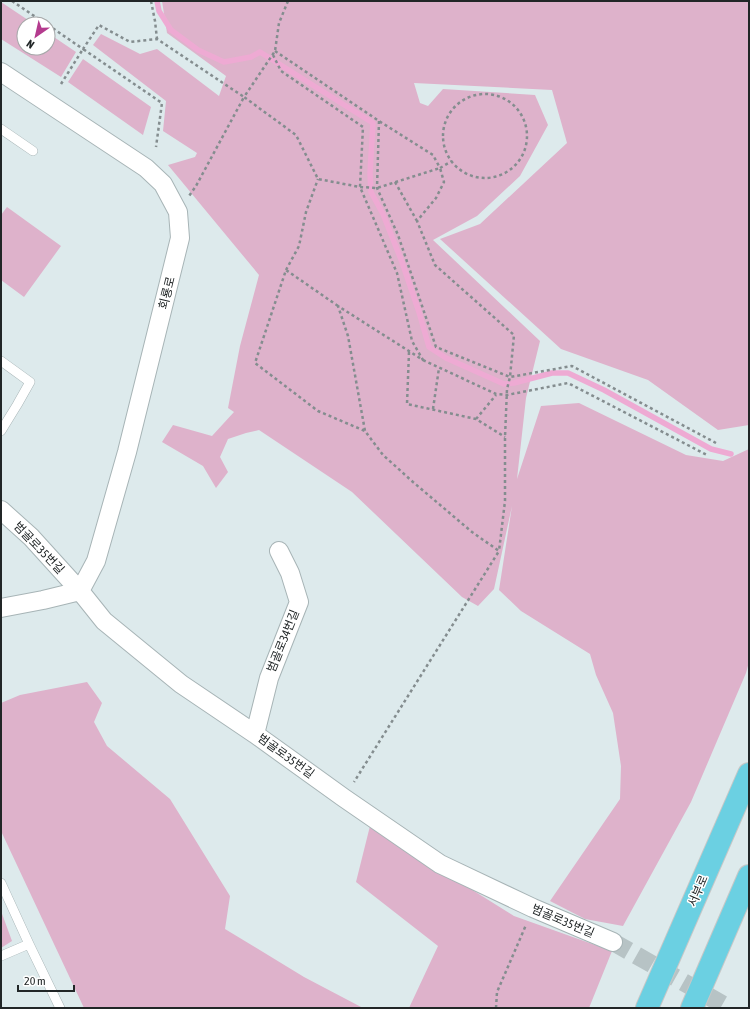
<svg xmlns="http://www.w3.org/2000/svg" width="750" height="1009" viewBox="0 0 750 1009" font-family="'Asap Condensed','Noto Sans KR',sans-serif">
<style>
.green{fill:#deb2cb}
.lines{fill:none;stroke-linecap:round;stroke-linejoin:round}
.stream{stroke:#eeaad3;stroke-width:5.5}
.minor-tunnel{stroke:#b7c3c5;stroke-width:18;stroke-dasharray:18 9;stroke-linecap:butt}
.service-casing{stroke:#a7b4b6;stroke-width:10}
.minor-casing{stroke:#a7b4b6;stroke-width:20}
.trunk-casing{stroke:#c5c7c7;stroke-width:24}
.path{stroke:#848d8f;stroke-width:2.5;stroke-dasharray:3 3;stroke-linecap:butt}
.service{stroke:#fff;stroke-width:9}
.minor{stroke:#fff;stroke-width:18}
.trunk{stroke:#6bd0e2;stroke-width:22}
.labels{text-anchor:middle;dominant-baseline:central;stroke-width:3;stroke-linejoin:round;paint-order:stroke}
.street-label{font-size:12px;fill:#212627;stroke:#fff}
</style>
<rect width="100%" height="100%" fill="#ddeaec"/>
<path class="green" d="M162 1H749V425L718 430 648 380 561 349 440 239 480 224 567 143 552 90 414 83 420 103 428 106 443 89 535 95 548 125 520 176 477 216 433 240 540 341 526 398 517 479 541 406 579 403 686 455 723 461 749 449V662L746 673 691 802 623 926 585 919 550 901 620 799 621 766 613 713 596 675 590 654 521 611 499 590 512 506 494 589 478 606 462 597 352 492 259 430 246 433 228 439 220 457 228 472 216 488 203 466 162 442 173 425 212 436 234 412 228 408 240 346 259 275 168 165 195 157 197 153 163 131 166 101 93 45 101 34 140 54 157 49 219 96 226 76 167 33Z
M1 2 34 24H24V48H48V33L76 52 61 77 1 39Z
M83 59 151 107 143 135 68 82Z
M7 207 61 246 24 297 1 280V215Z
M87 682 102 703 94 722 107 746 170 799 230 896 225 929 304 977 363 1008H84L1 831V703L20 695Z
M370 826 514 916 612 951 589 1008H409L438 946 356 882Z
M1 911 12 941 1 948Z"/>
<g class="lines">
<path class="stream" d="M157 1 159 11 171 30 198 50 224 62 251 57 260 52 373 123 370 173 371 192 383 214 402 262 419 312 429 347 446 358 504 384 514 383 552 373H568L604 390 711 449 731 454"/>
<path class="minor-tunnel" d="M613 942 729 1008"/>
<defs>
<path id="service" d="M1 129 33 151
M1 361 30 382 17 405 1 431
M1 883 29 944 60 1008
M1 956 29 944"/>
<path id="minor" d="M1 72 146 168 163 184 178 212 180 238 127 452 96 561 80 591
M1 510 31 537 80 591 104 621 181 684 255 734 344 798 440 864 533 908 613 942
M1 608 43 600 80 591
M255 734 269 678 299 602 290 573 279 551"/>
<path id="trunk" d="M647 1008 749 774
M692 1008 749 876"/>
</defs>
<use href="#service" class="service-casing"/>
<use href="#minor" class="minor-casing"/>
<use href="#trunk" class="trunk-casing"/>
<path class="path" d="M12 1 46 24
M151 1 155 21 157 39
M288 1 279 23 275 51 244 97 296 135 318 179 360 187 377 188 440 168 444 182 436 198 417 221 435 265 514 335 510 377 507 389 505 437V501L499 551
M48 25 83 49 99 25 130 42 157 39 244 97 196 186 189 196
M275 51 379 121 433 155 440 168 452 161
M273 55 281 71 363 127 360 187 397 273 412 341 423 360 338 306 348 336 365 431
M61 84 83 49 162 103 156 147
M443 136a42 42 0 1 1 84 0a42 42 0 1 1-84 0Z
M379 121 377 188 398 235 436 347 510 377 572 366 716 443
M395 182 417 221
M286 270 299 246 306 212 318 179
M338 306 286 270 255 363 318 411 365 431 383 455 413 482 472 532 499 551 354 782
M409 352 407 404 476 419 505 437
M423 360 496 394 507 395 568 383 707 455
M433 409 439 368
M476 419 496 395
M496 1008 497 992 526 925"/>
<use href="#service" class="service"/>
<use href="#minor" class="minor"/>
<use href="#trunk" class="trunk"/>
</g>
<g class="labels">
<g class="street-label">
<text transform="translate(167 293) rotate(-76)">회룡로</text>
<text transform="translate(39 548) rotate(46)">범골로35번길</text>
<text transform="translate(283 641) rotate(-68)">범골로34번길</text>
<text transform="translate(286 756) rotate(36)">범골로35번길</text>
<text transform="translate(698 891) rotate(-67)">서부로</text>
<text transform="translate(563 921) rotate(23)">범골로35번길</text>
</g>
</g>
<rect width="750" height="1009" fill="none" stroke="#212627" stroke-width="4"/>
<g transform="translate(36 36) rotate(214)"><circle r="19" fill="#ffffff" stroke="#a6a8a9"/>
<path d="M0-3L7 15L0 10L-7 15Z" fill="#b43b8e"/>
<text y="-6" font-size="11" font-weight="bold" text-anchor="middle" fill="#212627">N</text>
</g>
<path d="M18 985v6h56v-6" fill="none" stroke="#212627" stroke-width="2"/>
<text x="24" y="985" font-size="12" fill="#212627" stroke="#ffffff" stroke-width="3" paint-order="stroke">20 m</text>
</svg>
